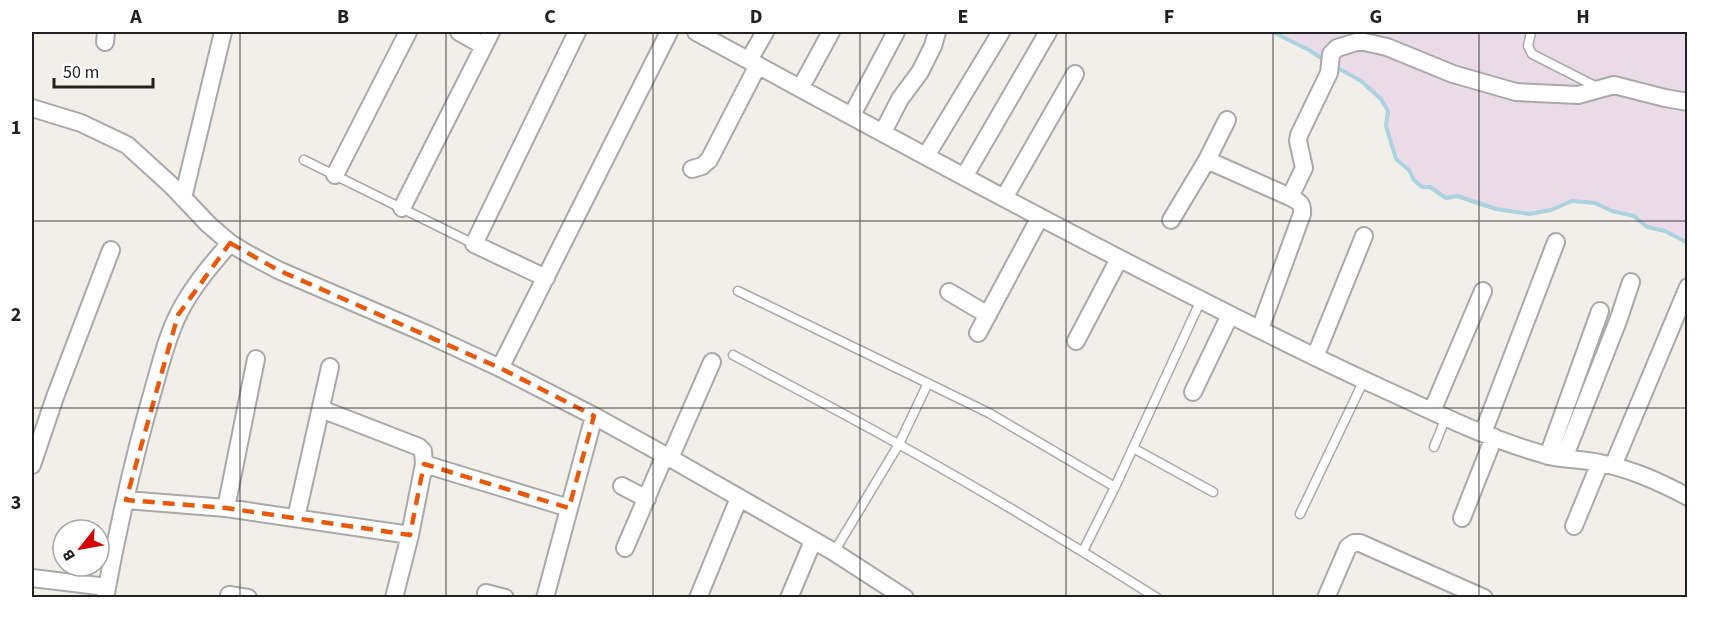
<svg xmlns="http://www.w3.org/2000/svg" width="1719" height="629" viewBox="0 0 1719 629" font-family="'Source Sans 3',sans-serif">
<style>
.industrial{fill:#ebdbe8}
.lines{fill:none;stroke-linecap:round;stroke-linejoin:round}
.stream{stroke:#aad3df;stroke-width:4}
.lane-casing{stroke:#a9a9a9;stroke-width:11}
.street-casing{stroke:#a9a9a9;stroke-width:20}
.lane{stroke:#fff;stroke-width:8}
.street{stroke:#fff;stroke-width:16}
.marked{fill:none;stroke:#e8590c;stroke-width:4.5;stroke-dasharray:12 8;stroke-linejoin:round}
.grid{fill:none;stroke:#222;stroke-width:1.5;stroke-opacity:0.55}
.neatline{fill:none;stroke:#222;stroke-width:2}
.grid-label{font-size:20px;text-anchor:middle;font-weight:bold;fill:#222}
</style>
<rect width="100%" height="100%" fill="#f2efe9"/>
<path class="industrial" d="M1273 32H1687V243L1665 231 1647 227 1633 216 1612 211 1595 203 1572 201 1551 210 1529 214 1496 209 1457 196 1446 198 1431 187H1422L1414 180 1409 170 1396 159 1386 126 1388 111 1381 99 1375 91 1361 81 1323 60 1309 50Z"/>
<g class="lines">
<path class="stream" d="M1273 32 1309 50 1327 62
M1336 67 1361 81 1381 99 1388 111 1386 126 1396 159 1409 170 1414 180 1422 187H1430L1446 198 1457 196 1496 209 1529 214 1551 210 1572 201 1595 203 1612 211 1634 216 1647 227 1665 231 1688 243"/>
<defs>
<path id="lane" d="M1531 32 1528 46 1532 54 1597 87
M304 160 474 244
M738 291 989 413 1115 487
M733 355C768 374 803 392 838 411 946 469 1053 532 1157 598
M1434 447 1446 417
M1133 448 1213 492
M1300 514 1364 380
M1083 551 1115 487 1201 300
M834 552 899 444 928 383"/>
<path id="street" d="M459 32 484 46
M696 32C861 121 1026 212 1193 296 1254 327 1315 358 1377 386 1432 411 1487 439 1546 455 1563 460 1583 459 1600 463 1632 469 1660 482 1688 497
M105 42 106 32
M749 60 765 32
M801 87 831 32
M32 108 81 123 127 145 172 186 208 224 230 243 248 254 278 270 427 334 500 368 594 416 670 458 834 552 905 598
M852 115 896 32
M883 132 900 99 920 72 933 46 937 32
M926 156 1001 32
M1207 160 1227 120
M692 169 702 166 709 160 758 65
M335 175 408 32
M964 177 1048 32
M183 198 223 32
M1004 198 1075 74
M402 208 491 32
M1171 220 1207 160 1290 197
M546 278 474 244 577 32
M949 292 988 315
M1260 329 1302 214C1303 203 1299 202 1290 197L1304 168 1298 141 1299 135 1329 73 1331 54 1337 48 1360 41 1387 47 1453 74 1516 92 1578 95 1614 85 1665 98 1688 102
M978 333 1040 217
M1076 341 1119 259
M1315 357 1364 236
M500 368 669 32
M1193 392 1230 315
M321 409 419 447 423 451 424 464 410 535 394 598
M1432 411 1483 291
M1483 433 1556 242
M1548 456 1600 311
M670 458 712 362
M1564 458 1618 321 1631 282
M424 464 569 508
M32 465 55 397 111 250
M1613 466 1688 287
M622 486 647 499
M126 500 226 508 410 535
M226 508 256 359
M296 518 330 367
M1462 518 1494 437
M1574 526 1600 463
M625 548 665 455
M32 578 107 587
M486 593 505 598
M229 595 248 598
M105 598C118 527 134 456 154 387 161 363 167 336 179 313 192 287 211 265 230 243
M545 598 594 416
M698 598 739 498
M789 598 813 541
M1326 598 1348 547 1354 543H1360L1484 598"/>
</defs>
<use href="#lane" class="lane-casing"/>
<use href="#street" class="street-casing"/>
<use href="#lane" class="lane"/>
<use href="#street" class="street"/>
</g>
<path class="marked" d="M230 243 278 270 500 368 594 416 569 508 424 464 410 535 226 508 126 500 178 315Z"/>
<path class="grid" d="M240 32V598M446 32V598M653 32V598M860 32V598M1066 32V598M1273 32V598M1479 32V598M32 221H1688M32 408H1688"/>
<rect width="1719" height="629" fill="none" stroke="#ffffff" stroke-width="66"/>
<g transform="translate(81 548) rotate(239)"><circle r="28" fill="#ffffff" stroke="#a7a7a7" stroke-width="1.5"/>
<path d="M0-4.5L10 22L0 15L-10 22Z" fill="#d40000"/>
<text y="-9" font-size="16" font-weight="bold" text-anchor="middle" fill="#222222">B</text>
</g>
<path d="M54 78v9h99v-9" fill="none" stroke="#222222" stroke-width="3"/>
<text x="63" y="78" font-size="18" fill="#222222" stroke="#ffffff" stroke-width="4.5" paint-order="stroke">50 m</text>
<rect x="33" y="33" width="1653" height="563" class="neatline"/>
<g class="grid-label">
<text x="136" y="23">A</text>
<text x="343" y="23">B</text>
<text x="550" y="23">C</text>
<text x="756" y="23">D</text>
<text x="963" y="23">E</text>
<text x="1169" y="23">F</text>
<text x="1376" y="23">G</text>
<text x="1583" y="23">H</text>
<text x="16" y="134">1</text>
<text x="16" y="321">2</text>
<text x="16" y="509">3</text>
</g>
</svg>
